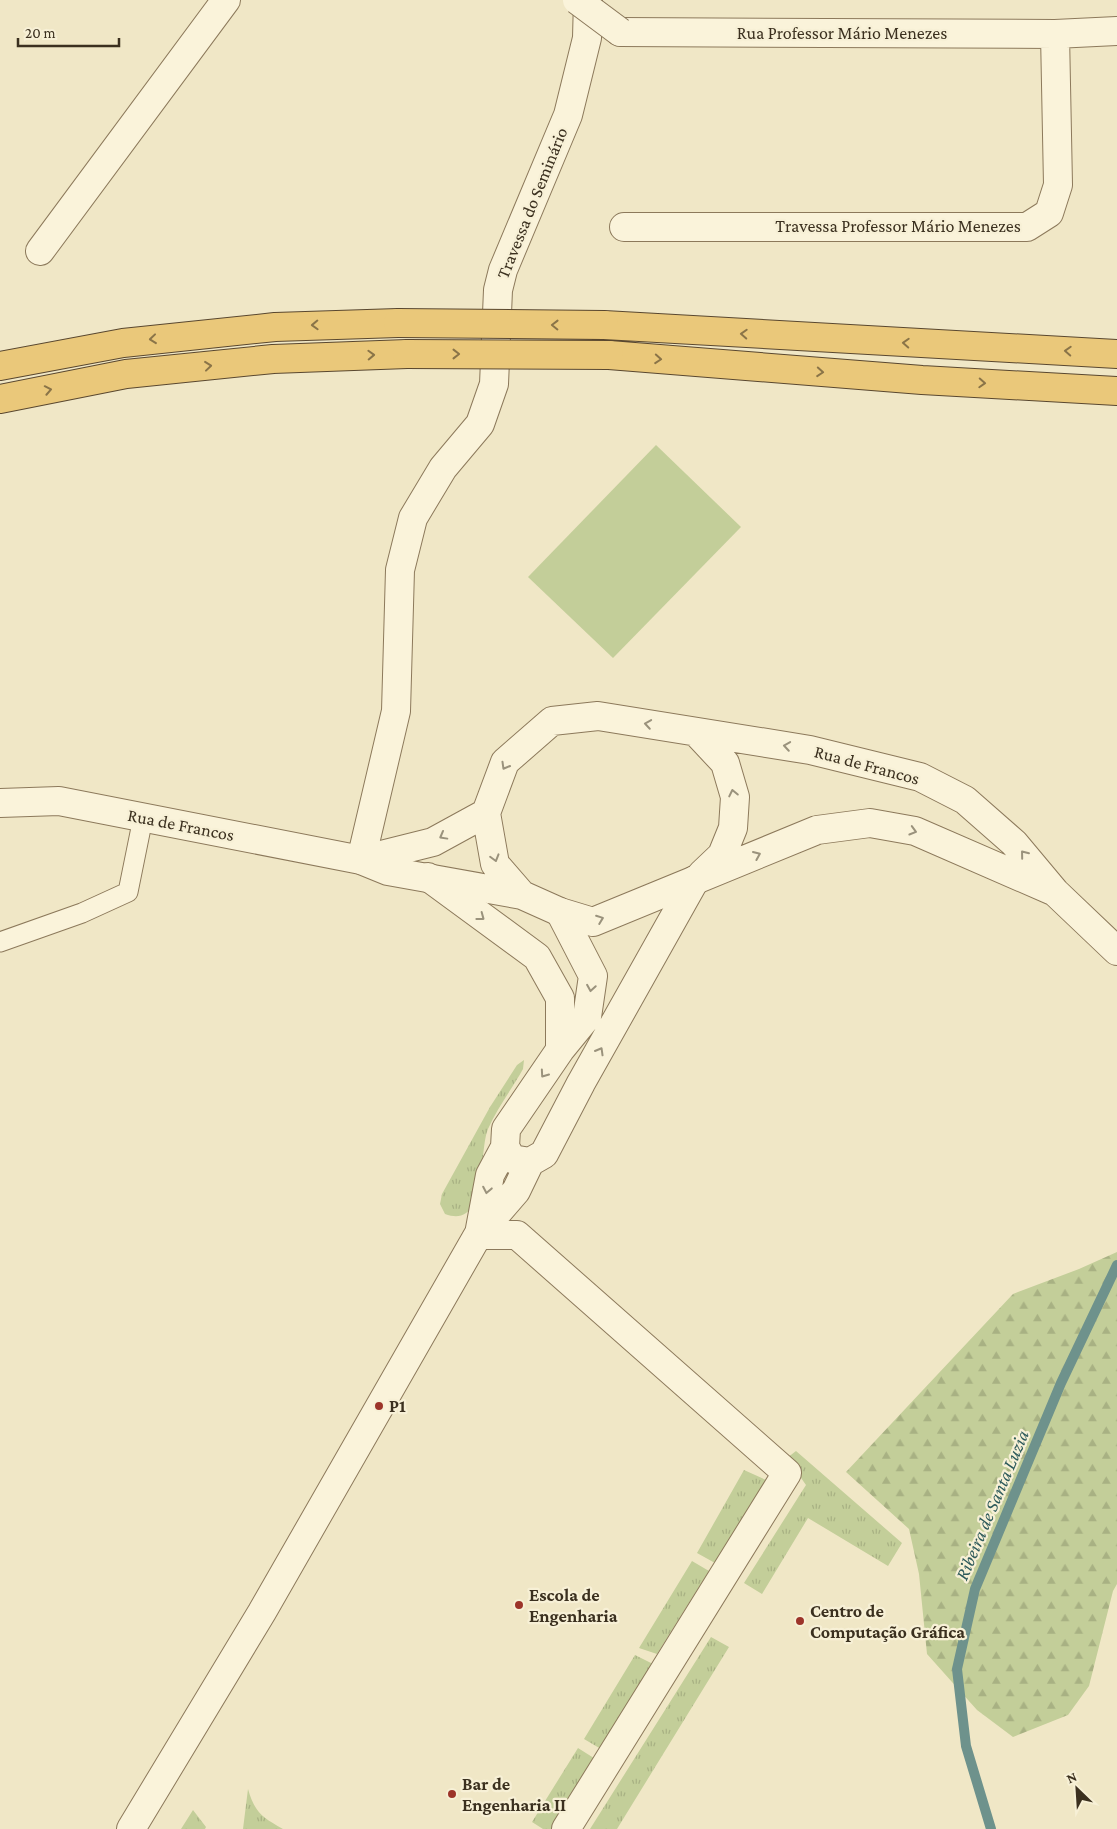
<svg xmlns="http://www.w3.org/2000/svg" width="1117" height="1829" viewBox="0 0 1117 1829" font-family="'Crimson Pro',serif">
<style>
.grass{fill:url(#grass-tufts)}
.forest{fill:url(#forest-firs)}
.garden{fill:#c3ce99}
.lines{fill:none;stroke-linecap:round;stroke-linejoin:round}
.stream{stroke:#6e928c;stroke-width:10}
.service-casing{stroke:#8c795b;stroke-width:21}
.minor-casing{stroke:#8c795b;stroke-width:30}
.tertiary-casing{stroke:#8c795b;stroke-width:30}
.trunk-casing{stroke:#59472f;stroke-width:30}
.service{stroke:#faf3da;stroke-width:19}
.minor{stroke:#faf3da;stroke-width:28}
.tertiary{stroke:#faf3da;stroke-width:28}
.trunk{stroke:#eac87a;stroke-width:28}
.minor-bridge-casing{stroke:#8c795b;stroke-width:30;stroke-linecap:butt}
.trunk-bridge-casing{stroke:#59472f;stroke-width:30;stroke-linecap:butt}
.minor-bridge{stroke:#faf3da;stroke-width:28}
.trunk-bridge{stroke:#eac87a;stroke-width:28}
.oneway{stroke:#8a7448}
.oneway2{stroke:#9a927c}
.poi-dot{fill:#9c3429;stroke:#f7f0d6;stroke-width:2}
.labels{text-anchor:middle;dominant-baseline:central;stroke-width:4.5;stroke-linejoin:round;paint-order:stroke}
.street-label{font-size:18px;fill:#3b301f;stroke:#f7f0d6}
.poi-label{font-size:18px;font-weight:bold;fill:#3b301f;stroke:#f7f0d6;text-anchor:start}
.water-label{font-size:19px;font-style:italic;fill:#2e5a5b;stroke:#f7f0d6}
</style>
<defs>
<pattern id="grass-tufts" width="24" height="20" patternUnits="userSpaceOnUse" patternTransform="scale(1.25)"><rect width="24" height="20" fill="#c3ce99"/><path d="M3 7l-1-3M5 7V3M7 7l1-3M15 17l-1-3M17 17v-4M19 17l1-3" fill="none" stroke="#a8b183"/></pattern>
<pattern id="forest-firs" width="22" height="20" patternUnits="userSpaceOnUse" patternTransform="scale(1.25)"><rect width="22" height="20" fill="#c3ce99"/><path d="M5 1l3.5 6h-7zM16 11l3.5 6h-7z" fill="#a8b183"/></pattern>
</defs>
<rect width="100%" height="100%" fill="#f0e7c6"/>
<path class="grass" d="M524 1060 523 1069C512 1089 497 1108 488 1129 478 1153 489 1230 445 1214L440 1204 442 1194 490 1107 517 1065Z
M796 1451 902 1543 888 1566 808 1518 762 1594 744 1583 806 1485 787 1458Z
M744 1470 766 1480 715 1563 697 1553Z
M692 1561 709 1571 657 1654 639 1648Z
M711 1637 729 1647 617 1829H590Z
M635 1655 653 1664 601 1749 584 1739Z
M578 1748 597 1760 554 1829H543L532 1822Z
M248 1789C255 1813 262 1817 283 1829H243Z
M193 1810 206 1827 205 1829H181Z"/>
<path class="forest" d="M1117 1252V1584L1113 1591 1089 1686 1068 1715 1013 1737 977 1710 927 1654 919 1574 909 1529 846 1472 1013 1294 1079 1269Z"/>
<path class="garden" d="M656 445 741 527 613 658 528 577Z"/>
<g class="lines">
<path class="stream" d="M991 1829 966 1746 957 1669 975 1589 1061 1383 1117 1265"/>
<defs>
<path id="service" d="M0 942 82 913 128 892 143 818"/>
<path id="minor" d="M620 32 1055 34 1117 31
M624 227H1027L1049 213 1058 185 1055 34
M40 251 226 0
M361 860 396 711 400 570 413 518 443 468 480 424 494 384 498 290 503 270 568 115 587 38 588 0
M428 877 537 957 560 998V1050L506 1129 505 1147 512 1159 530 1162 544 1154 581 1083 695 880
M560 1050 587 1017 593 976 560 912
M479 1234 490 1175 505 1147
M478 1235H517L787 1473 566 1829
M131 1829 262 1612 478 1235 516 1191 530 1162"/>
<path id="tertiary" d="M696 732 725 763 735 797 733 828 722 855 702 874
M0 803 59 801 361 860 388 871 522 895 560 912 593 922 817 830 870 823 915 831 1055 892
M361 860 433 842 486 813
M522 895 495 864 486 813 505 762 552 721 598 716 810 750 920 777 965 800 1014 843 1055 892 1117 951"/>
<path id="trunk" d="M604 325 1117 354
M609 355 922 380 1117 391
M0 366 123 343 275 327 398 323
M0 399 126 374 273 359 407 354"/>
</defs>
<use href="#service" class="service-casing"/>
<use href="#minor" class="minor-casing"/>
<use href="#tertiary" class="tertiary-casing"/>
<use href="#trunk" class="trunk-casing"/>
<use href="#service" class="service"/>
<use href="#minor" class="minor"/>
<use href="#tertiary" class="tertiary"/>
<use href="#trunk" class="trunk"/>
<defs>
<path id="minor-bridge" d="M577 0 620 32"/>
<path id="trunk-bridge" d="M398 323 604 325
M407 354 609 355"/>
</defs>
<use href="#minor-bridge" class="minor-bridge-casing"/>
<use href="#trunk-bridge" class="trunk-bridge-casing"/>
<use href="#minor-bridge" class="minor-bridge"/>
<use href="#trunk-bridge" class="trunk-bridge"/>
</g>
<defs><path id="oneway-chevron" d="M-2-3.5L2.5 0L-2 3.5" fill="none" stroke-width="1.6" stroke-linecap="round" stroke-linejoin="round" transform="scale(1.25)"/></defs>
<g class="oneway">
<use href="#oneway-chevron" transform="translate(315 325) rotate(178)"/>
<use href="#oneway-chevron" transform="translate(555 325) rotate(-179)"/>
<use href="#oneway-chevron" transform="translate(744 334) rotate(-177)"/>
<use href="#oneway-chevron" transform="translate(153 339) rotate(174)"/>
<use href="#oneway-chevron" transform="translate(906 343) rotate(-177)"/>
<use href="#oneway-chevron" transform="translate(1068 351) rotate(-177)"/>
<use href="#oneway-chevron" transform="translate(456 354)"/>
<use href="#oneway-chevron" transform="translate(371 355) rotate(-2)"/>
<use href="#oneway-chevron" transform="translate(658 359) rotate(4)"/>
<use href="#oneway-chevron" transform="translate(208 366) rotate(-6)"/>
<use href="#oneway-chevron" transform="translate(820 372) rotate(4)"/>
<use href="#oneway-chevron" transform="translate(982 383) rotate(3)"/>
<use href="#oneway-chevron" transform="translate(48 390) rotate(-11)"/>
</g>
<g class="oneway2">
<use href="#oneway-chevron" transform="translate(648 724) rotate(-171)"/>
<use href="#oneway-chevron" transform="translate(787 746) rotate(-171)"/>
<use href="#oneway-chevron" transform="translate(505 766) rotate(120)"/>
<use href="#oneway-chevron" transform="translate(733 793) rotate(-102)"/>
<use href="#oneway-chevron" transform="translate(913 831) rotate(16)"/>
<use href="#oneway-chevron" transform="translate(443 836) rotate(151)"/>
<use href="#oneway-chevron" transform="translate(1024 854) rotate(-129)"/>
<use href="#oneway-chevron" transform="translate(757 855) rotate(-23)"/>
<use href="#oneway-chevron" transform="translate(495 858) rotate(74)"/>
<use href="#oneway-chevron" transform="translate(481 917) rotate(37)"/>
<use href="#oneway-chevron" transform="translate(600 919) rotate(-21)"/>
<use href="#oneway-chevron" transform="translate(591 988) rotate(99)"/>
<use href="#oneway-chevron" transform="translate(600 1051) rotate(-60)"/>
<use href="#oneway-chevron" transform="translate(544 1074) rotate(125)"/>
<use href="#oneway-chevron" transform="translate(487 1190) rotate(101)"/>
</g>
<g class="poi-dot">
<circle cx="379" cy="1406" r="5"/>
<circle cx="519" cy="1605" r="5"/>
<circle cx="800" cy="1621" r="5"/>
<circle cx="452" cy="1794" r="5"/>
</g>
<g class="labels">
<g class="street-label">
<text x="842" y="33">Rua Professor Mário Menezes</text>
<text transform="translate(532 203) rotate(-68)">Travessa do Seminário</text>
<text x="898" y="226">Travessa Professor Mário Menezes</text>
<text transform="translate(867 765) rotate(15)">Rua de Francos</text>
<text transform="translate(181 825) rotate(11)">Rua de Francos</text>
</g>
<g class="poi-label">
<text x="389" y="1406">P1</text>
<text x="529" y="1595">Escola de<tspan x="529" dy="21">Engenharia</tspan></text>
<text x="810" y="1611">Centro de<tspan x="810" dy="21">Computação Gráfica</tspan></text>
<text x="462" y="1784">Bar de<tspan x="462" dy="21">Engenharia II</tspan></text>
</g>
<g class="water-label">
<text transform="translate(992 1505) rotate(-67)">Ribeira de Santa Luzia</text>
</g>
</g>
<g transform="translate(1077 1789) rotate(335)" stroke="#f7f0d6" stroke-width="4" paint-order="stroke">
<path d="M0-4L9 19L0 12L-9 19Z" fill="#3b301f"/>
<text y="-8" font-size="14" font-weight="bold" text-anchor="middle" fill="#3b301f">N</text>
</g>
<path d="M18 38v8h101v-8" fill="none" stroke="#3b301f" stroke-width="2.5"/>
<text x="25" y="38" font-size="15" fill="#3b301f" stroke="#f7f0d6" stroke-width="4" paint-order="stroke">20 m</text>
</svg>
